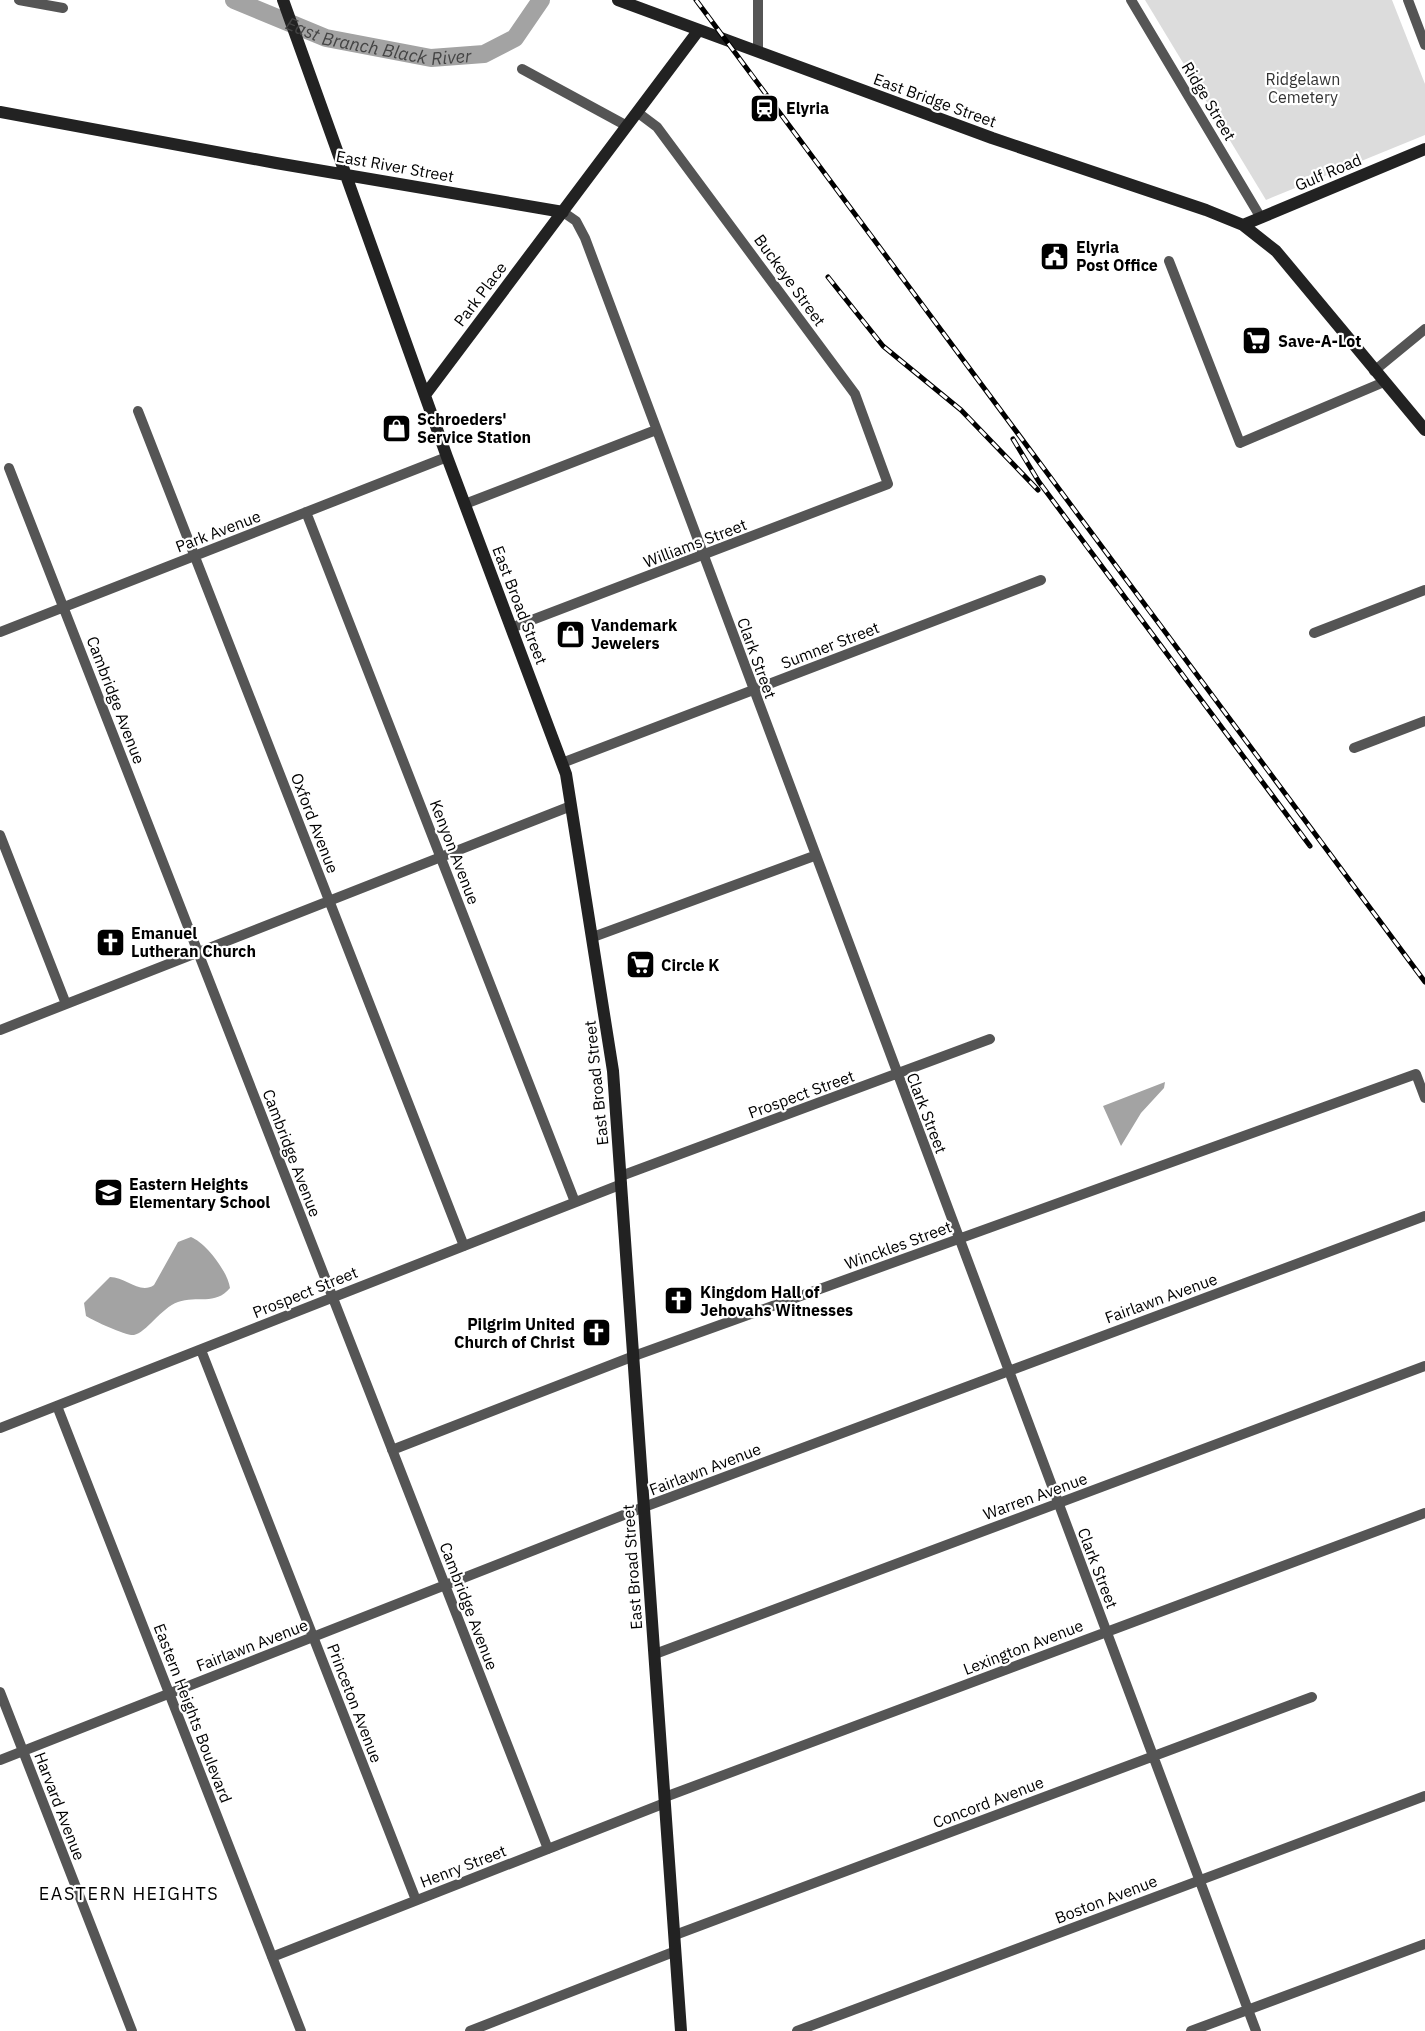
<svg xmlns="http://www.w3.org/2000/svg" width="1425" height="2031" viewBox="0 0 1425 2031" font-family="'IBM Plex Sans',sans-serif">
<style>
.green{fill:#dcdcdc}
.water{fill:#a3a3a3}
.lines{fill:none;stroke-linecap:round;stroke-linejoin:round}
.river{stroke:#a3a3a3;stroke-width:18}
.street{stroke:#555;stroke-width:10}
.secondary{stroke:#222;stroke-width:12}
.rail-casing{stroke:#000;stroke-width:5}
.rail{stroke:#fff;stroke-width:3;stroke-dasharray:9;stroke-linecap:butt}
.labels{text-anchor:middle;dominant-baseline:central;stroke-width:4.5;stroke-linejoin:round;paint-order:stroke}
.park-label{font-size:16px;fill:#333;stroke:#fff}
.street-label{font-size:16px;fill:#000;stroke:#fff}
.poi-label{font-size:16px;font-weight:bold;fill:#000;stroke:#fff;text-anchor:start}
.water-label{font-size:18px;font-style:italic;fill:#444;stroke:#fff}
.neighbourhood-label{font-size:18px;letter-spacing:1.5px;fill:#000;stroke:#fff}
</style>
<rect width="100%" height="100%" fill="#fff"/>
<path class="green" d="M1145 0H1392L1425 84V135L1266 200Z"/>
<path class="water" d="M1165 1082 1164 1088 1141 1113 1121 1146 1103 1106Z
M191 1237C206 1243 228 1272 230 1288 215 1306 197 1295 178 1302 161 1308 146 1333 134 1335 126 1336 94 1321 86 1316L84 1303 110 1277C126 1277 140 1295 154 1285L178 1242Z"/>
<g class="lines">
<path class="river" id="s1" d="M234 0 326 38 431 58 484 54 515 38 541 0"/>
<path class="street" d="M19 0 63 8
M758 0V51
M1131 0 1261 218
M1408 0 1425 45
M522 69 627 126
M563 212 576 221 585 238 1256 2031
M1169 261 1240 443 1384 382
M1374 371 1425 329
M138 411 464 1246
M9 468 548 1849
M465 504 656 430
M306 512 575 1202
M511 628 888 484 855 394 657 127 637 112
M0 632 447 457
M1314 633 1425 590
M1354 748 1425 721
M562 763 1041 580
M0 835 66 1004
M593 937 814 856
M0 1030 571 806
M621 1176 990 1039
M201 1350 416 1900
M57 1406 301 2031
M0 1428 622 1184
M392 1450 634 1356 1416 1074 1425 1098
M655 1654 1425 1366
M0 1692 132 2031
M0 1760 644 1507 1425 1216
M665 1797 1425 1513
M675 1935 1312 1697
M272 1957 665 1803
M470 2031 676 1951
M797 2031 1425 1796
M1191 2031 1425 1944"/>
<path class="secondary" d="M283 0 447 457 566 774 613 1071 681 2031
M618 0 992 138 1206 210 1243 225 1276 251 1425 430
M0 112 276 163 563 212
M1243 225 1425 149
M425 395 698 31"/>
<defs>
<path id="rail" d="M696 0 1425 982
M828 277 883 346 961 410 1038 490
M1013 439 1039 482 1310 846"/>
</defs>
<use href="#rail" class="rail-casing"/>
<use href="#rail" class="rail"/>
</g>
<defs>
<symbol id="station-square" viewBox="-11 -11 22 22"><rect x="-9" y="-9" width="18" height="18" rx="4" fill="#000" stroke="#fff"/><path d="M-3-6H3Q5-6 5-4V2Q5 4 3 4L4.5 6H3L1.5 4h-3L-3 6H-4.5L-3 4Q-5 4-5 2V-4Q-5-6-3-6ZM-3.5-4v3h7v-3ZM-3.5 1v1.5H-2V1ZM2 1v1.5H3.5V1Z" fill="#fff"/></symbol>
<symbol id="civic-square" viewBox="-11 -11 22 22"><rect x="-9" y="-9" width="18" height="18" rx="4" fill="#000" stroke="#fff"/><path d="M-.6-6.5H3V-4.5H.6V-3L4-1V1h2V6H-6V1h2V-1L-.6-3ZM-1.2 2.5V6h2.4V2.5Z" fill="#fff"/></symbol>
<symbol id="supermarket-square" viewBox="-11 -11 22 22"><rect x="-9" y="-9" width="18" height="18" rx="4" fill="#000" stroke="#fff"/><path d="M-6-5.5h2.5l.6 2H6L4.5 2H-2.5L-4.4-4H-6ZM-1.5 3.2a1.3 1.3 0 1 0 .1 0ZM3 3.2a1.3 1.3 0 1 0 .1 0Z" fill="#fff"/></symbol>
<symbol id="shop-square" viewBox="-11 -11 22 22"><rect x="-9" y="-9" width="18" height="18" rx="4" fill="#000" stroke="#fff"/><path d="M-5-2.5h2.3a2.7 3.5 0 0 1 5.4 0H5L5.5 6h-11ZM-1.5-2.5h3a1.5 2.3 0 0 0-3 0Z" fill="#fff"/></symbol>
<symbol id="church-square" viewBox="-11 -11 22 22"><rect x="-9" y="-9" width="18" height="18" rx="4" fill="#000" stroke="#fff"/><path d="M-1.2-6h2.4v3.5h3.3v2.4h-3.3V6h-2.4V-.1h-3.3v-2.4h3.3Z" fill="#fff"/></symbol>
<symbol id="school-square" viewBox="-11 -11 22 22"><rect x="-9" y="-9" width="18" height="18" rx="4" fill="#000" stroke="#fff"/><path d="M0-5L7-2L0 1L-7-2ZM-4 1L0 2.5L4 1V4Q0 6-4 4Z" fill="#fff"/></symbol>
</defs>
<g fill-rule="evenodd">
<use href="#station-square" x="748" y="92" width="33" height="33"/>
<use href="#civic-square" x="1038" y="240" width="33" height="33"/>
<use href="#supermarket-square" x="1240" y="324" width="33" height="33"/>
<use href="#shop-square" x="380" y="412" width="33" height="33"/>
<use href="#shop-square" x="554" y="618" width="33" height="33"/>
<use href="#church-square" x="94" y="926" width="33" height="33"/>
<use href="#supermarket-square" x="624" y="948" width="33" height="33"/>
<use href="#school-square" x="92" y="1176" width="33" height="33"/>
<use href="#church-square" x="662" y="1284" width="33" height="33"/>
<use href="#church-square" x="580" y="1316" width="33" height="33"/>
</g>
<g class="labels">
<g class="park-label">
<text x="1303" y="79">Ridgelawn<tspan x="1303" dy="18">Cemetery</tspan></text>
</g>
<g class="street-label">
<text transform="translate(935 100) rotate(20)">East Bridge Street</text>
<text transform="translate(1209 101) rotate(59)">Ridge Street</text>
<text transform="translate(395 166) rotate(10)">East River Street</text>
<text transform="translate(1328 172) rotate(-23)">Gulf Road</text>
<text transform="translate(790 280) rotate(54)">Buckeye Street</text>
<text transform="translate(480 294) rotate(-53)">Park Place</text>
<text transform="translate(218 531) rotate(-21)">Park Avenue</text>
<text transform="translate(695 543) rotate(-21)">Williams Street</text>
<text transform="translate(520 605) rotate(69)">East Broad Street</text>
<text transform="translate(830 645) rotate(-21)">Sumner Street</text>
<text transform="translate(757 658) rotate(70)">Clark Street</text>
<text transform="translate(116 700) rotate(69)">Cambridge Avenue</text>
<text transform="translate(315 823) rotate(69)">Oxford Avenue</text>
<text transform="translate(455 852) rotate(69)">Kenyon Avenue</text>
<text transform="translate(596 1083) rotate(-96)">East Broad Street</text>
<text transform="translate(801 1094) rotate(-20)">Prospect Street</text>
<text transform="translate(927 1113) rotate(69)">Clark Street</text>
<text transform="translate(292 1153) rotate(69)">Cambridge Avenue</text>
<text transform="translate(898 1245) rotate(-20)">Winckles Street</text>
<text transform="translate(305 1292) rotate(-22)">Prospect Street</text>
<text transform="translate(1161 1298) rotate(-20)">Fairlawn Avenue</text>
<text transform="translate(705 1469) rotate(-21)">Fairlawn Avenue</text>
<text transform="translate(1035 1496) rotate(-20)">Warren Avenue</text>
<text transform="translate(632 1567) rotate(-94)">East Broad Street</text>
<text transform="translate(1098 1568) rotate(69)">Clark Street</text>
<text transform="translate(469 1606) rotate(69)">Cambridge Avenue</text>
<text transform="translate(252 1645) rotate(-21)">Fairlawn Avenue</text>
<text transform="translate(1023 1647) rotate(-21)">Lexington Avenue</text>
<text transform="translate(355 1703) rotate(69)">Princeton Avenue</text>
<text transform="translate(193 1713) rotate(69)">Eastern Heights Boulevard</text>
<text transform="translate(988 1802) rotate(-21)">Concord Avenue</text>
<text transform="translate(60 1806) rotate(69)">Harvard Avenue</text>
<text transform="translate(463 1866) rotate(-21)">Henry Street</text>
<text transform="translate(1106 1899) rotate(-21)">Boston Avenue</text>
</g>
<g class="poi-label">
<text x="786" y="108">Elyria</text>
<text x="1076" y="247">Elyria<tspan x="1076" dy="18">Post Office</tspan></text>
<text x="1278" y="341">Save-A-Lot</text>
<text x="417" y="419">Schroeders'<tspan x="417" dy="18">Service Station</tspan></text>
<text x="591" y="625">Vandemark<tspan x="591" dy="18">Jewelers</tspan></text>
<text x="131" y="933">Emanuel<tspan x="131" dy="18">Lutheran Church</tspan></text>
<text x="661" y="965">Circle K</text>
<text x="129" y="1184">Eastern Heights<tspan x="129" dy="18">Elementary School</tspan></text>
<text x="700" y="1292">Kingdom Hall of<tspan x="700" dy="18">Jehovahs Witnesses</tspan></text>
<text x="575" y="1324" text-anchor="end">Pilgrim United<tspan x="575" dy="18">Church of Christ</tspan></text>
</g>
<g class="water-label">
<text stroke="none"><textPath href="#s1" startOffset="152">East Branch Black River</textPath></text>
</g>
<g class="neighbourhood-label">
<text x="129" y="1893">EASTERN HEIGHTS</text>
</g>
</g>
</svg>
